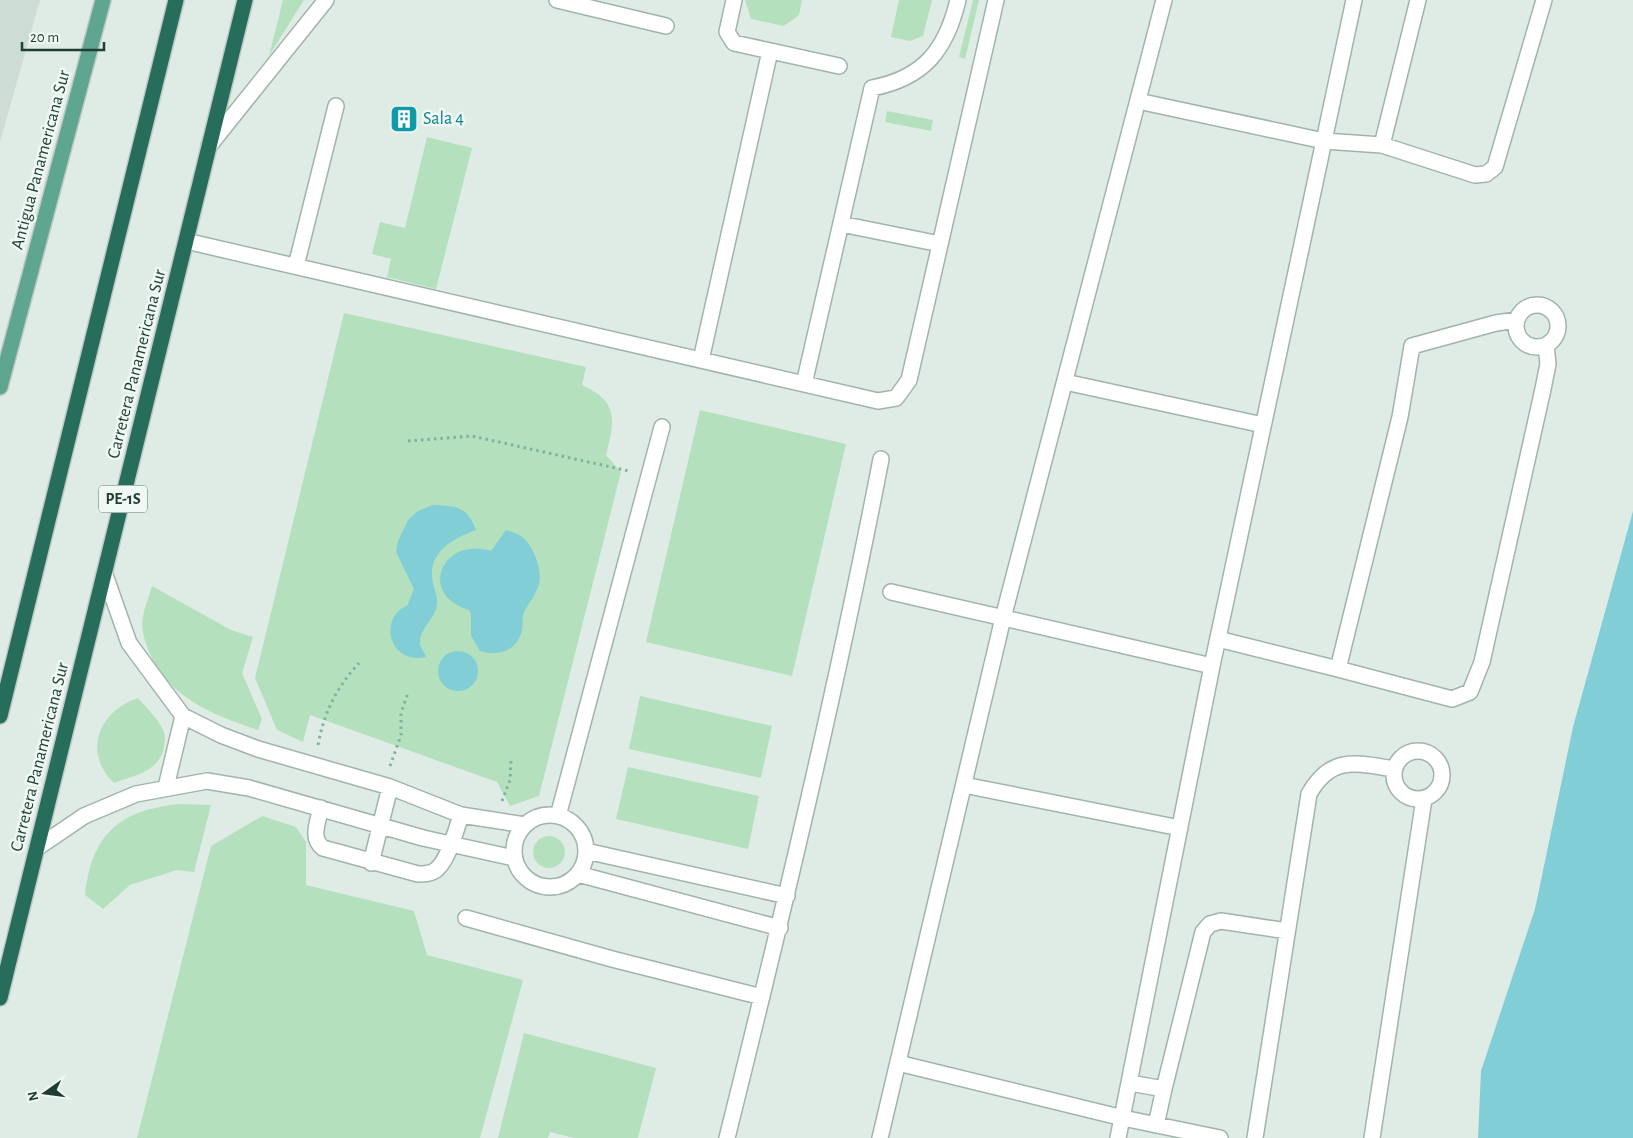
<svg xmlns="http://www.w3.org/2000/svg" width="1633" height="1138" viewBox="0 0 1633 1138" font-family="'Alegreya Sans',sans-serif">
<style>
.built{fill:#cddcd4}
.green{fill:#b5e0be}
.water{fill:#81ced7}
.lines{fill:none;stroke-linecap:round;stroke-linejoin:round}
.lane-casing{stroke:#a1b4ac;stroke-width:18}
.street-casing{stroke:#a1b4ac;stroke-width:18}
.primary-casing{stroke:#c0c9c6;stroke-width:18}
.highway-casing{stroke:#c0c9c6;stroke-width:18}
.path{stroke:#7cb39f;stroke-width:3;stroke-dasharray:2.5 4;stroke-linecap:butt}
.lane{stroke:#fff;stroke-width:15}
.street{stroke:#fff;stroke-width:15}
.primary{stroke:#5fa690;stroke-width:15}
.highway{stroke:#276d5b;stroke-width:15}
.labels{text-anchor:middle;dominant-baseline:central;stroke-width:5;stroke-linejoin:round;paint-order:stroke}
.shield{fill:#f0f8f4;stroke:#5d766e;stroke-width:1}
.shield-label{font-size:16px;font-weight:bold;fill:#1e3e34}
.culture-label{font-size:18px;fill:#0d838f;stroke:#f0f8f4;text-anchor:start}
.street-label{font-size:18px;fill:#1e3e34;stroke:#f0f8f4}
</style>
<rect width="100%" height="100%" fill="#dfece5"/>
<path class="built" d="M0 0H40L0 142Z"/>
<path class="green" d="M283 0H304L269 56Z
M745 0H802L799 15 784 26 751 19Z
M899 0H932L923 36 910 41 891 37Z
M973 0H979L965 59 959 57Z
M887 111 933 120 931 131 885 122Z
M427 137 472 148 436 289 387 277 391 259 372 254 380 222 405 228Z
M344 313 586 367 582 385C619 402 615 420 606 455L621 472 539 796 510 806 497 782 310 715 303 742 277 730 255 678Z
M700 410 846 444 792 676 646 642Z
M152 586 231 630 253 637 242 673 262 719 258 730C213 715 166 697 148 649 145 641 142 632 142 623 143 611 149 597 152 586Z
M640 696 772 726 761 778 629 749Z
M138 698C146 707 157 718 162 728 166 734 165 741 164 747 159 772 135 775 114 783 82 752 99 711 138 698Z
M628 767 759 796 748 849 616 819Z
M180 804 211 805 194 872 177 870 130 885 103 909 85 895C92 833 120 810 180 804Z
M262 816 296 827 306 842V885L414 911 427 955 523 980 480 1138H137L211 846Z
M533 852a16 16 0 1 1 32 0a16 16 0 1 1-32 0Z
M524 1033 656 1068 638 1138H574L550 1132 548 1138H498Z"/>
<path class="water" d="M433 505C456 506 467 506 476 530 455 538 430 550 432 577 433 586 438 596 437 604 436 618 419 629 420 643 420 647 425 653 426 657 387 665 379 616 407 606L414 589 396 552 398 541 408 520 418 511Z
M1633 511V1138H1478L1481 1071 1535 909 1573 727Z
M506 530C511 532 517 533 521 536 533 544 543 571 539 584 536 596 527 604 523 615 522 620 523 625 522 630 517 651 499 657 480 651L471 636V614L469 610C417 595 442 536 491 551Z
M438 671a20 20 0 1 1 40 0a20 20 0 1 1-40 0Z"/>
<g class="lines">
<defs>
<path id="lane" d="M557 0 666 26
M734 0 727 32 734 43 839 66
M1324 141 1382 145 1475 175 1486 174 1495 167 1544 0
M1382 145 1418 0
M209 146 326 0
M841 224 940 244
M186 241 878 401 896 398 909 380 996 0
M296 266 336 106
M1516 326a21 21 0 1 1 42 0a21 21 0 1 1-42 0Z
M1517 320 1496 323 1412 346 1400 417 1338 669 1452 699 1470 692 1482 662 1543 389 1548 364 1546 345
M701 360 770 51
M804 384 872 88C924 78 946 50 958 0
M105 575 129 643 183 716 221 735 258 749 390 787 461 815 525 825
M1218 639 1338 669
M1394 775a24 24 0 1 1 48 0a24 24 0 1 1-48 0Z
M166 787 183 716
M321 808C318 822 310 838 323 848L418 874C424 874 432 874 437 869 449 858 456 830 461 815
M514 851a36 36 0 1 1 72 0a36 36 0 1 1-72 0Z
M558 816 662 427
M37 848 84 816 136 794 207 781 249 788 423 838 514 858
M586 851 787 896
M371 863 390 787
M578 874 780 928
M466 918 612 959 762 997
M1130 1083 1164 1089 1203 932 1210 924 1221 921 1287 931
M1123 1118 1220 1138
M1156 1125 1164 1089
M727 1138C783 913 837 687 881 459
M1255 1138 1309 794C1331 755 1356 763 1394 769
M1372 1138 1424 799"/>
<path id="street" d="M1138 101 1324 141
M1065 382 1263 425
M891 592 1212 666
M964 785 1180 828
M898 1063 1123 1118
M880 1138 1003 618 1164 0
M1118 1138 1212 666 1354 0"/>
<path id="primary" d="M0 387 103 0"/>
<path id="highway" d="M0 716 176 0
M0 998 245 0"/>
</defs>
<use href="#lane" class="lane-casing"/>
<use href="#street" class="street-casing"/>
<use href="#primary" class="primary-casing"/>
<use href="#highway" class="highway-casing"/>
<path class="path" d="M408 441 472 436 629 471
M318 745C324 712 337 687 359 663
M390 766 401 735V713L408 693
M502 801 510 780 511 761"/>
<use href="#lane" class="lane"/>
<use href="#street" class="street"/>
<use href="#primary" class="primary"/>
<use href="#highway" class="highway"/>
</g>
<defs>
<symbol id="building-square" viewBox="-11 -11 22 22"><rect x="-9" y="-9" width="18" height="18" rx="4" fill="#0f9aa8" stroke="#f0f8f4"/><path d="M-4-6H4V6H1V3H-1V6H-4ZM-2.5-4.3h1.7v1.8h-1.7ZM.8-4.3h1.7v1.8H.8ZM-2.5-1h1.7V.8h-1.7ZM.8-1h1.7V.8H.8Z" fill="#fff"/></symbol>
</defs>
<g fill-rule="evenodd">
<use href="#building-square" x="388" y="103" width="32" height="32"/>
</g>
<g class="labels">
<rect class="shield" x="99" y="485.5" width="48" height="27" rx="4"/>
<g class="shield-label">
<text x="123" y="499">PE-1S</text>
</g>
<g class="culture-label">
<text x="423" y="119">Sala 4</text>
</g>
<g class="street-label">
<text transform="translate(41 160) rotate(-75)">Antigua Panamericana Sur</text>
<text transform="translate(137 364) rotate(-76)">Carretera Panamericana Sur</text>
<text transform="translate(40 757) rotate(-76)">Carretera Panamericana Sur</text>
</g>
</g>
<g transform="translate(45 1093) rotate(256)" stroke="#f0f8f4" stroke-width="4" paint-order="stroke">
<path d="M0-4L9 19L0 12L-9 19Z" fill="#1e3e34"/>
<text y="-8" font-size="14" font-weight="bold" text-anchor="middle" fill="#1e3e34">N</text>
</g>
<path d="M22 42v8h82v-8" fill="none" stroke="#1e3e34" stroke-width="2.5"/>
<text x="30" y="42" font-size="15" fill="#1e3e34" stroke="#f0f8f4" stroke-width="4" paint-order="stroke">20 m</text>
</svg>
